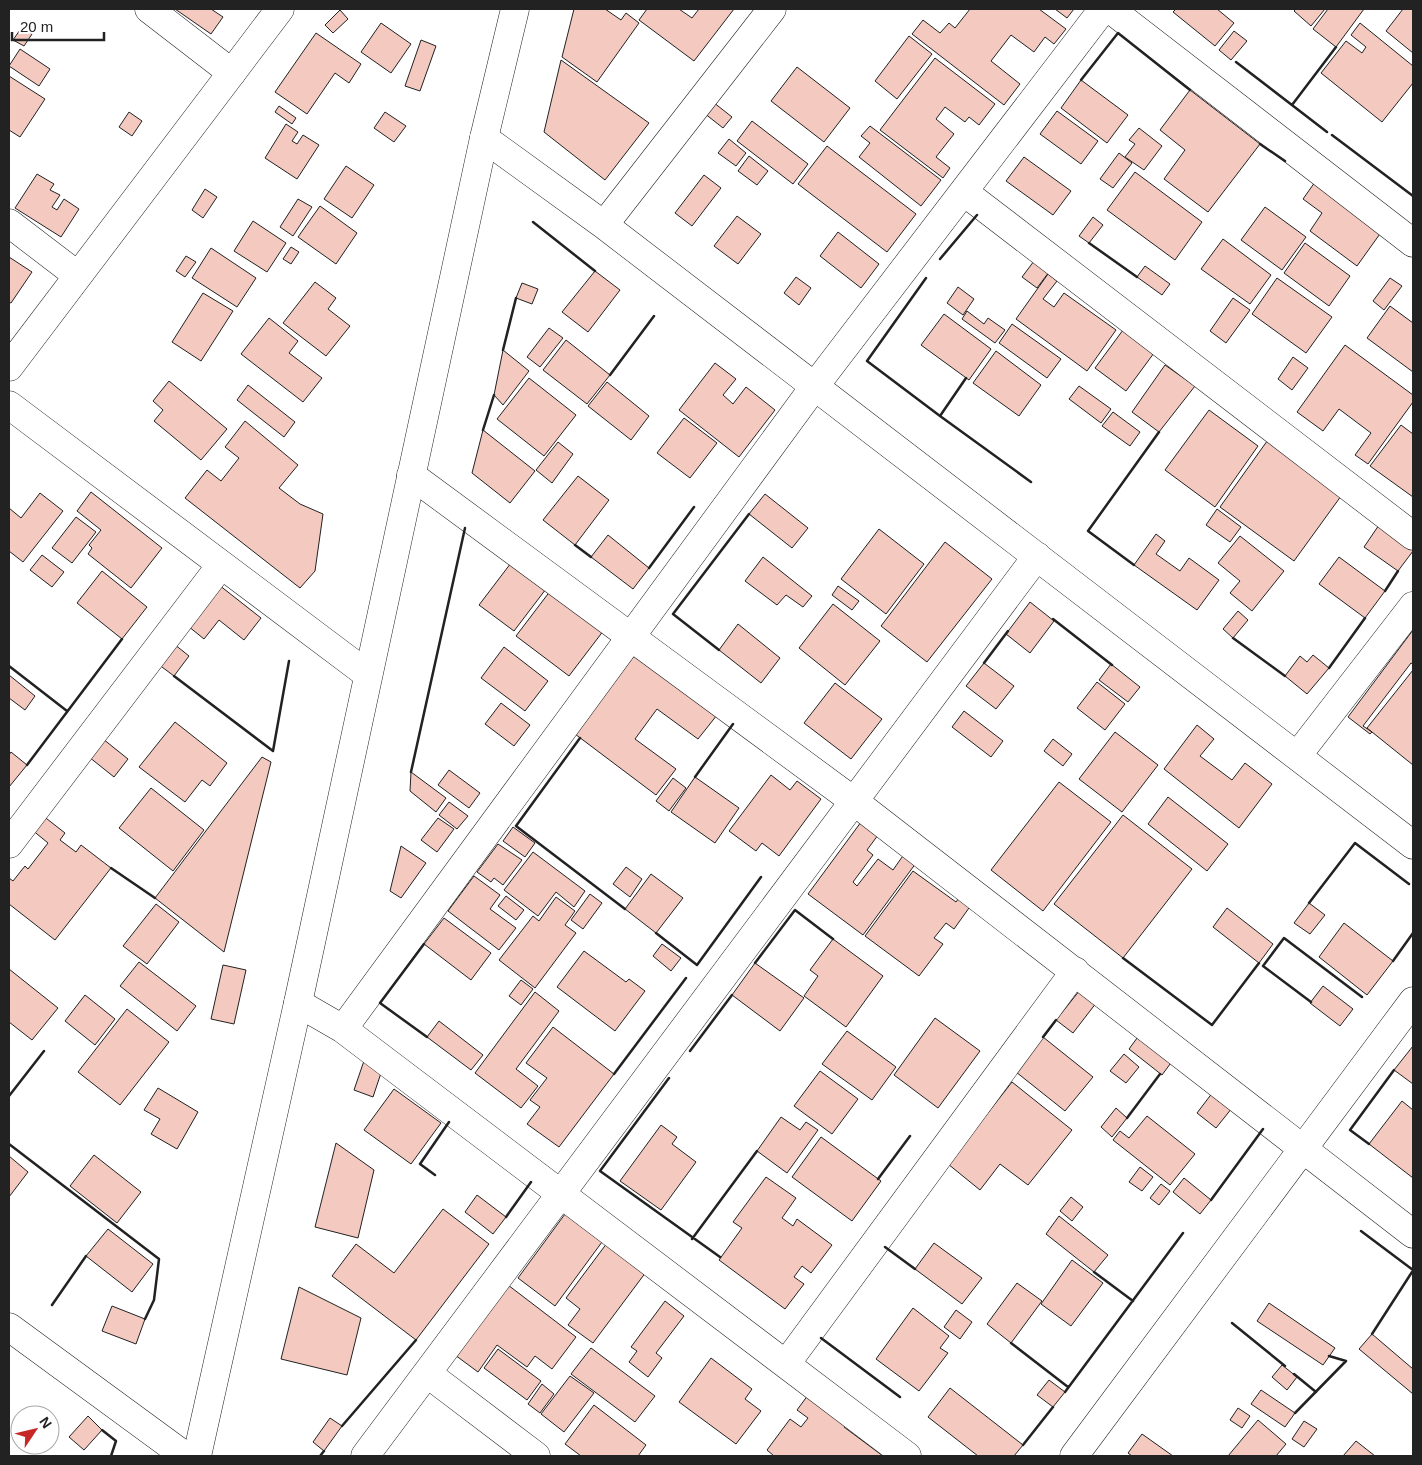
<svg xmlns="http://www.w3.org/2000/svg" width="1422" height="1465" viewBox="0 0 1422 1465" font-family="Helvetica,sans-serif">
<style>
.building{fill:#f3c9c0;stroke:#222}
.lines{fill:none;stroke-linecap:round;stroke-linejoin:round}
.street-casing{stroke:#222;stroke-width:29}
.secondary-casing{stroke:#222;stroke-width:29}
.street{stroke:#fff;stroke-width:28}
.secondary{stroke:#fff;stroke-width:28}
.wall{stroke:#222;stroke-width:2.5}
</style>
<rect width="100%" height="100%" fill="#fff"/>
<path class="building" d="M175 9H211L223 17 211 34Z
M574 9H605L621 20 626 13 639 23 597 82 562 57Z
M647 9H679L692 18 699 9H734L694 61 639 20Z
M970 9H1039L1066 29 1054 44 1045 37 1034 52 1011 35 991 61 1020 84 1004 105 912 34 923 20 940 33 949 23 955 28Z
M1055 9H1074L1067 18Z
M1176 9H1217L1234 23 1215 46 1173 12Z
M1296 9H1325L1311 26 1294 11Z
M1328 9H1364L1336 47 1313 29Z
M1403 9H1413V53L1386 31Z
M340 10 348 19 333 33 325 25Z
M381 23 411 44 391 73 361 52Z
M1360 23 1413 66V83L1382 122 1321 73 1346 41 1362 53 1366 47 1351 35Z
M22 27 32 34 24 46 13 40Z
M1234 31 1247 41 1231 60 1219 50Z
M316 33 361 64 349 83 335 73 307 114 275 92Z
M909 36 932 54 897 99 875 81Z
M421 40 436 46 420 91 405 86Z
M20 49 50 69 39 86 9 66Z
M935 58 995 104 979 125 969 117 965 122 945 107 936 119 954 134 936 157 950 168 943 178 880 130Z
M561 60 649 123 605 180 544 132Z
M797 67 850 108 824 142 771 101Z
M9 76 45 99 20 137 9 130Z
M1081 80 1128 115 1107 143 1061 108Z
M1190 90 1260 144 1208 212 1164 179 1185 150 1160 130Z
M713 102 732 117 723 128 704 113Z
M279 106 296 118 292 124 275 112Z
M1057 111 1098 141 1081 164 1040 134Z
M129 112 142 121 132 136 119 127Z
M385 112 406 126 394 142 374 128Z
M752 121 808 164 793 184 737 141Z
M286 124 298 132 292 141 297 144 303 135 319 145 297 179 265 158Z
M870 126 941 180 921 206 859 157 870 143 861 136Z
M1139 128 1162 146 1144 170 1125 157 1135 144 1129 140Z
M729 139 746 153 736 166 718 153Z
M827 146 916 214 887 252 798 184Z
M1119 153 1132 163 1113 188 1100 179Z
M749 156 768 171 757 185 738 171Z
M1024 157 1071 191 1053 215 1006 181Z
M346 166 374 185 352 218 324 199Z
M1135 172 1202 222 1175 260 1107 210Z
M37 174 54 184 50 190 60 195 52 207 57 210 64 199 79 209 61 237 15 208Z
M704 175 721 188 692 226 675 213Z
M1315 182 1382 231 1357 266 1310 231 1322 213 1303 199Z
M205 189 217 197 203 218 192 210Z
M298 199 312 207 293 236 280 227Z
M320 206 357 233 336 264 298 237Z
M1265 207 1306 237 1282 270 1241 240Z
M737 216 761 234 738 264 714 246Z
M1093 217 1103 225 1089 243 1079 236Z
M253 221 286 243 267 272 234 251Z
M838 232 879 264 861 288 820 256Z
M1223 239 1271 275 1250 304 1201 269Z
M1305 243 1350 276 1329 306 1284 273Z
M291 247 299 252 291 264 283 259Z
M211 248 256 278 237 307 192 278Z
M186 256 196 262 185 277 176 271Z
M9 257 32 272 11 303 9 302Z
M1034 261 1049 272 1037 288 1022 277Z
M1145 266 1170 284 1162 295 1137 277Z
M595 271 620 290 588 332 562 312Z
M1048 274 1057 281 1043 299 1054 307 1064 293 1116 330 1087 371 1016 319Z
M796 277 811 288 799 305 784 293Z
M1277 278 1332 317 1306 353 1252 314Z
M1390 278 1402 286 1384 310 1373 301Z
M315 282 336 298 328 309 350 326 326 356 283 323Z
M522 283 538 289 532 304 516 298Z
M958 287 974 299 963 315 947 303Z
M203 293 233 311 201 361 172 342Z
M1233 298 1250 310 1226 343 1210 331Z
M1390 306 1413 323V372L1367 338Z
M967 311 984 324 988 318 1005 330 995 343 962 319Z
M944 314 991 349 969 380 921 345Z
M269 318 298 341 289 353 322 378 303 402 241 354Z
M1012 324 1061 359 1047 378 999 343Z
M549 328 563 338 540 367 527 357Z
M1123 330 1154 353 1126 391 1095 368Z
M566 340 610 375 587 404 543 370Z
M1345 345 1413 395V402L1368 464 1355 455 1371 433 1339 409 1323 431 1297 412Z
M503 350 529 371 503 405 494 395Z
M996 351 1041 385 1019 416 973 383Z
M1293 357 1308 368 1292 390 1278 379Z
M715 363 736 379 723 395 733 404 746 387 775 410 739 457 679 410Z
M1165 365 1195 386 1159 432 1132 412Z
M529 378 576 415 544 456 497 419Z
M169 381 227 429 201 460 154 421 163 410 153 401Z
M607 382 649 416 631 440 588 406Z
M248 385 295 422 284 437 237 400Z
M1079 386 1111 409 1101 423 1069 399Z
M1209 410 1258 446 1215 507 1165 470Z
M1113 412 1140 432 1130 446 1102 426Z
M684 418 717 443 690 478 657 453Z
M245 421 298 465 279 488 300 504 323 514 315 571 300 588 185 498 207 470 221 481 239 458 225 447Z
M1401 425 1413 434V497L1370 466Z
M483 430 535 471 510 503 472 473Z
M1270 437 1344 492 1294 561 1220 507Z
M558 442 573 454 552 483 536 470Z
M578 476 609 500 575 545 543 520Z
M91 492 162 548 131 588 88 554 92 548 89 545 101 530 77 511Z
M40 493 63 511 23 562 9 551V508L21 518Z
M765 494 808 528 792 548 749 514Z
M1217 509 1241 527 1230 542 1206 525Z
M76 517 96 532 72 563 52 548Z
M1381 522 1413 546V551L1398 571 1364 547Z
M879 529 924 564 886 614 841 579Z
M1156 534 1165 541 1156 554 1180 571 1189 558 1219 580 1197 610 1134 565Z
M608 535 649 568 633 589 591 557Z
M1240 536 1284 571 1252 611 1230 593 1240 581 1218 563Z
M945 542 992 579 927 662 881 626Z
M42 555 64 572 52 587 30 570Z
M763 557 812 596 803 607 786 595 777 605 745 581Z
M1339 557 1385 591 1365 618 1319 584Z
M514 559 549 585 514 631 479 605Z
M102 571 147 607 122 639 77 603Z
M219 585 261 618 244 640 219 620 204 639 188 626Z
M554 586 607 626 569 676 516 636Z
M838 586 859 601 852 610 832 595Z
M1030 602 1054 621 1030 653 1006 634Z
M833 604 880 641 845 685 799 648Z
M1238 611 1248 620 1233 638 1223 629Z
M738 624 780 658 761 683 719 650Z
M1413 630V664L1411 663 1363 726 1372 732 1370 734 1348 717Z
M174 644 189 656 174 676 158 664Z
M504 647 548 681 525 711 481 678Z
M640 648 721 710 698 739 657 709 635 739 676 769 656 795 575 734Z
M1313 655 1329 668 1307 694 1285 676 1300 656 1307 662Z
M984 663 1014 686 996 709 966 686Z
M1111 664 1140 687 1128 702 1099 680Z
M1413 670V765L1367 728Z
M9 675 35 696 25 710 9 698Z
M1097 682 1125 704 1105 730 1077 708Z
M835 683 882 719 851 759 804 723Z
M501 703 530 725 514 746 485 724Z
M964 711 1003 741 991 757 952 727Z
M175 722 227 763 210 786 202 780 185 802 139 767Z
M1197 725 1214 739 1200 756 1232 780 1245 763 1272 784 1239 828 1164 769Z
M1115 732 1158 765 1122 812 1079 779Z
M103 739 128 759 114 777 89 757Z
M1053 739 1072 754 1063 766 1044 751Z
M11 752 27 765 9 787V755Z
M262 757 271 762 224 952 155 898Z
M449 770 480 793 469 808 438 785Z
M411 772 446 798 436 812 410 791Z
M771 775 790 790 797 781 821 799 779 856 762 843 756 851 729 831Z
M695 777 739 808 715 843 671 812Z
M673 778 686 788 669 811 656 801Z
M1059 782 1111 822 1043 911 991 870Z
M151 788 204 830 173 871 119 828Z
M1168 797 1228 844 1207 871 1148 824Z
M449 802 468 816 457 829 439 815Z
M42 815 65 833 60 840 76 852 81 845 111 868 55 940 9 904V878L13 881 25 866 28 869 48 843 31 829Z
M1123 815 1192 869 1123 958 1054 904Z
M438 818 454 829 437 852 421 840Z
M864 818 881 831 867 850 873 855 853 882 857 886 878 859 893 870 907 850 919 859 863 935 808 894Z
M513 827 535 843 525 857 503 841Z
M498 844 522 860 503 885 494 878 491 882 477 872Z
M401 846 426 863 401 898 390 891Z
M533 852 585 891 574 907 556 892 538 916 504 890Z
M626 867 642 879 630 897 613 884Z
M913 871 956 902 963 892 974 901 954 929 946 923 934 938 943 944 919 976 865 936Z
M651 874 683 898 656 933 625 909Z
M474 876 500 895 490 909 516 928 499 950 448 911Z
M590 894 602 903 583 929 571 920Z
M506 896 524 910 516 920 498 906Z
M556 897 575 911 565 925 576 933 535 988 499 960 533 916 539 921Z
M1309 903 1325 915 1310 934 1294 923Z
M156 904 179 922 147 964 123 946Z
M1227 908 1273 944 1259 963 1213 927Z
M444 918 491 953 471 980 424 944Z
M1344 923 1393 961 1367 995 1319 957Z
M833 939 883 976 846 1027 804 996 818 976 810 970Z
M662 944 681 958 671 971 653 956Z
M584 951 626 982 629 979 645 991 615 1031 557 987Z
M139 962 196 1006 177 1031 120 986Z
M755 963 804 998 780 1031 732 995Z
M223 965 246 970 234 1024 211 1019Z
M9 969 58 1008 32 1040 9 1022Z
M521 980 533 989 521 1005 509 996Z
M1084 985 1100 998 1073 1033 1056 1020Z
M1323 986 1353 1009 1340 1026 1310 1003Z
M535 992 559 1011 516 1069 538 1086 521 1108 475 1073Z
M85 995 115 1019 95 1045 65 1021Z
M127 1009 169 1042 120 1105 78 1072Z
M935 1018 980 1051 938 1108 894 1075Z
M439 1021 483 1055 471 1070 427 1037Z
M553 1027 614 1074 559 1147 527 1124 540 1107 530 1100 547 1078 526 1063Z
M1143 1030 1176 1056 1162 1075 1129 1049Z
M847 1031 896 1067 872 1100 822 1064Z
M1043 1037 1093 1077 1065 1111 1016 1072Z
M1413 1046V1084L1394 1070Z
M367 1052 384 1064 373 1097 354 1090Z
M1124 1054 1139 1067 1126 1083 1110 1071Z
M820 1071 858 1099 832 1134 794 1106Z
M1012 1082 1072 1130 1028 1185 1000 1164 980 1190 948 1164Z
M158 1088 198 1112 177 1149 151 1134 160 1119 144 1110Z
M1216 1088 1236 1103 1216 1128 1197 1113Z
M394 1089 441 1123 411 1164 364 1130Z
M1402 1101 1413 1110V1178L1369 1144Z
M1116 1108 1127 1118 1112 1137 1101 1127Z
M1147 1116 1195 1154 1170 1185 1113 1140 1120 1131 1129 1138Z
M781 1117 800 1130 806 1122 818 1130 787 1173 757 1151Z
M661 1125 677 1137 672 1144 696 1162 661 1210 620 1181Z
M821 1137 881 1181 852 1221 792 1177Z
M336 1143 374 1170 358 1238 315 1227Z
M94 1155 141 1192 117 1223 70 1186Z
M9 1156 28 1172 9 1197Z
M1140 1167 1153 1177 1142 1191 1129 1182Z
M766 1177 796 1198 782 1218 793 1226 797 1219 832 1245 811 1273 802 1266 794 1277 804 1284 785 1309 719 1260 742 1228 733 1222Z
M1184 1178 1211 1200 1200 1214 1173 1192Z
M1161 1184 1170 1191 1159 1205 1150 1198Z
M477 1195 506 1217 493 1234 465 1212Z
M1071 1197 1083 1207 1072 1221 1060 1211Z
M443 1209 489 1244 416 1340 332 1276 356 1244 394 1273Z
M565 1214 602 1242 555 1306 518 1278Z
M1059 1216 1108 1255 1094 1272 1046 1234Z
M108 1229 153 1264 132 1292 86 1256Z
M613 1235 652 1264 593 1343 568 1325 580 1309 566 1298Z
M934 1243 982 1278 962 1304 915 1269Z
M1072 1260 1103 1283 1071 1326 1041 1304Z
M1017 1283 1042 1301 1011 1343 987 1324Z
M508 1285 576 1337 552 1369 535 1356 527 1367 497 1345 478 1372 455 1355Z
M299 1287 361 1318 347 1375 281 1359Z
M665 1301 684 1316 656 1353 662 1358 648 1377 629 1362 637 1351 631 1347Z
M1269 1303 1335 1348 1323 1365 1257 1321Z
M112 1306 145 1319 136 1344 102 1331Z
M913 1308 949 1336 940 1348 948 1353 919 1391 876 1359Z
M956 1310 972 1322 960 1339 944 1327Z
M1372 1334 1413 1369V1394L1359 1349Z
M591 1348 655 1396 635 1422 571 1374Z
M498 1349 541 1381 527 1400 484 1368Z
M711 1358 752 1389 745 1399 761 1411 736 1444 679 1402Z
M1282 1365 1297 1377 1287 1390 1272 1377Z
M570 1376 594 1393 564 1432 541 1414Z
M1049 1380 1065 1392 1053 1407 1037 1395Z
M542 1384 554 1394 540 1413 528 1404Z
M950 1388 1023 1445 1014 1456H978L928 1417Z
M1261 1390 1295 1413 1285 1427 1251 1404Z
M811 1391 850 1420 844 1427 883 1456H774L767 1450 790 1419 801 1427 808 1418 797 1410Z
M594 1405 646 1445 638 1456H581L565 1444Z
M1238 1408 1250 1416 1242 1428 1230 1420Z
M88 1416 102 1430 84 1450 69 1437Z
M330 1418 342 1426 324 1451 313 1442Z
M1258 1420 1286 1444 1276 1456H1228Z
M1304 1421 1317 1429 1304 1447 1292 1439Z
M1142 1434 1173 1456H1132L1128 1453Z
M1356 1441 1375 1456H1343Z"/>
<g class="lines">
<defs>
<path id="street" d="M149 9 232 73
M1110 9 1413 243
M484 138 604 225 1413 845
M964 192 1413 536
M9 223 77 275
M604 225 772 9
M9 367 280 9
M9 405 367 674
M411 475 855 802 1413 1234
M1297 756 1413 606
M9 844 221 565
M298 1003 343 1029 907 1456
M343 1029 814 387 1103 9
M9 1327 185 1456
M786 1364 1075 971
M428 1374 536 1456
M365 1456 1037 556
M1074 1456 1413 1001"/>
<path id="secondary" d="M197 1456 298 1003 484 138 515 9"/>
</defs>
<use href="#street" class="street-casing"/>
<use href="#secondary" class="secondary-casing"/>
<use href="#street" class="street"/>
<use href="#secondary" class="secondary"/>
<path class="wall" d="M1236 62 1327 132
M1081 80 1118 33 1190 90
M1292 105 1336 47
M1332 135 1413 196
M1260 144 1285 161
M533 222 595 271
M1089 243 1137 277
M940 259 977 215
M926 278 867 361 940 416 966 378
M503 350 516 298
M610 375 654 316
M940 416 1031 482
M483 430 494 395
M575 545 591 557
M1134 565 1088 531 1159 432
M649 568 694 507
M1385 591 1398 571
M1053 619 1112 665
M1233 638 1285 676
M719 650 673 614 749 514
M984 663 1008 631
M9 666 67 711
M1329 668 1365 618
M174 676 273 751 289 661
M580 738 516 826 625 909
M27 765 122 639
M411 772 465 528
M695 777 733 724
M111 868 155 898
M1309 903 1355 843 1409 884
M656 933 697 965 761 877
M424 944 380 1003 427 1037
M1123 958 1212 1025 1259 963
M1393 961 1413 933
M755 963 795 910 833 939
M1311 1002 1263 966 1284 938 1362 997
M1043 1037 1056 1020
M690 1051 732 995
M614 1074 686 978
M669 1078 600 1171 720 1257
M9 1096 44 1051
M1127 1118 1160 1074
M9 1144 159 1259 154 1300 145 1319
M1369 1144 1350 1130 1394 1070
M435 1175 420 1164 449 1122
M878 1179 910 1136
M1211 1200 1263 1129
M506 1217 531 1182
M1361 1231 1413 1270
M692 1239 757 1151
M885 1247 915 1269
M1094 1272 1133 1301
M52 1305 86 1256
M1232 1323 1285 1366
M1372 1334 1412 1272
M821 1338 900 1397
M1011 1343 1068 1387
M1294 1374 1316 1392
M1065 1392 1183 1233
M1295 1413 1346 1361 1329 1356
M342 1426 416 1340
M102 1430 116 1441 111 1456
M1023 1445 1053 1407
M320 1456 324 1451"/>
</g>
<rect width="1422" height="1465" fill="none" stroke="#222222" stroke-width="20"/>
<g transform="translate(35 1430) rotate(55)"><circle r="24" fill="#ffffff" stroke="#a7a7a7"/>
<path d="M0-4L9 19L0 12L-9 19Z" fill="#c62828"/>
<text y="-8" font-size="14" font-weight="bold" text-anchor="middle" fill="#222222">N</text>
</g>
<path d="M12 32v8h92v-8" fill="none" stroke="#222222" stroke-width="2.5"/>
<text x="20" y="32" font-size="15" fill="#222222" stroke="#ffffff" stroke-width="4" paint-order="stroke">20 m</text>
</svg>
